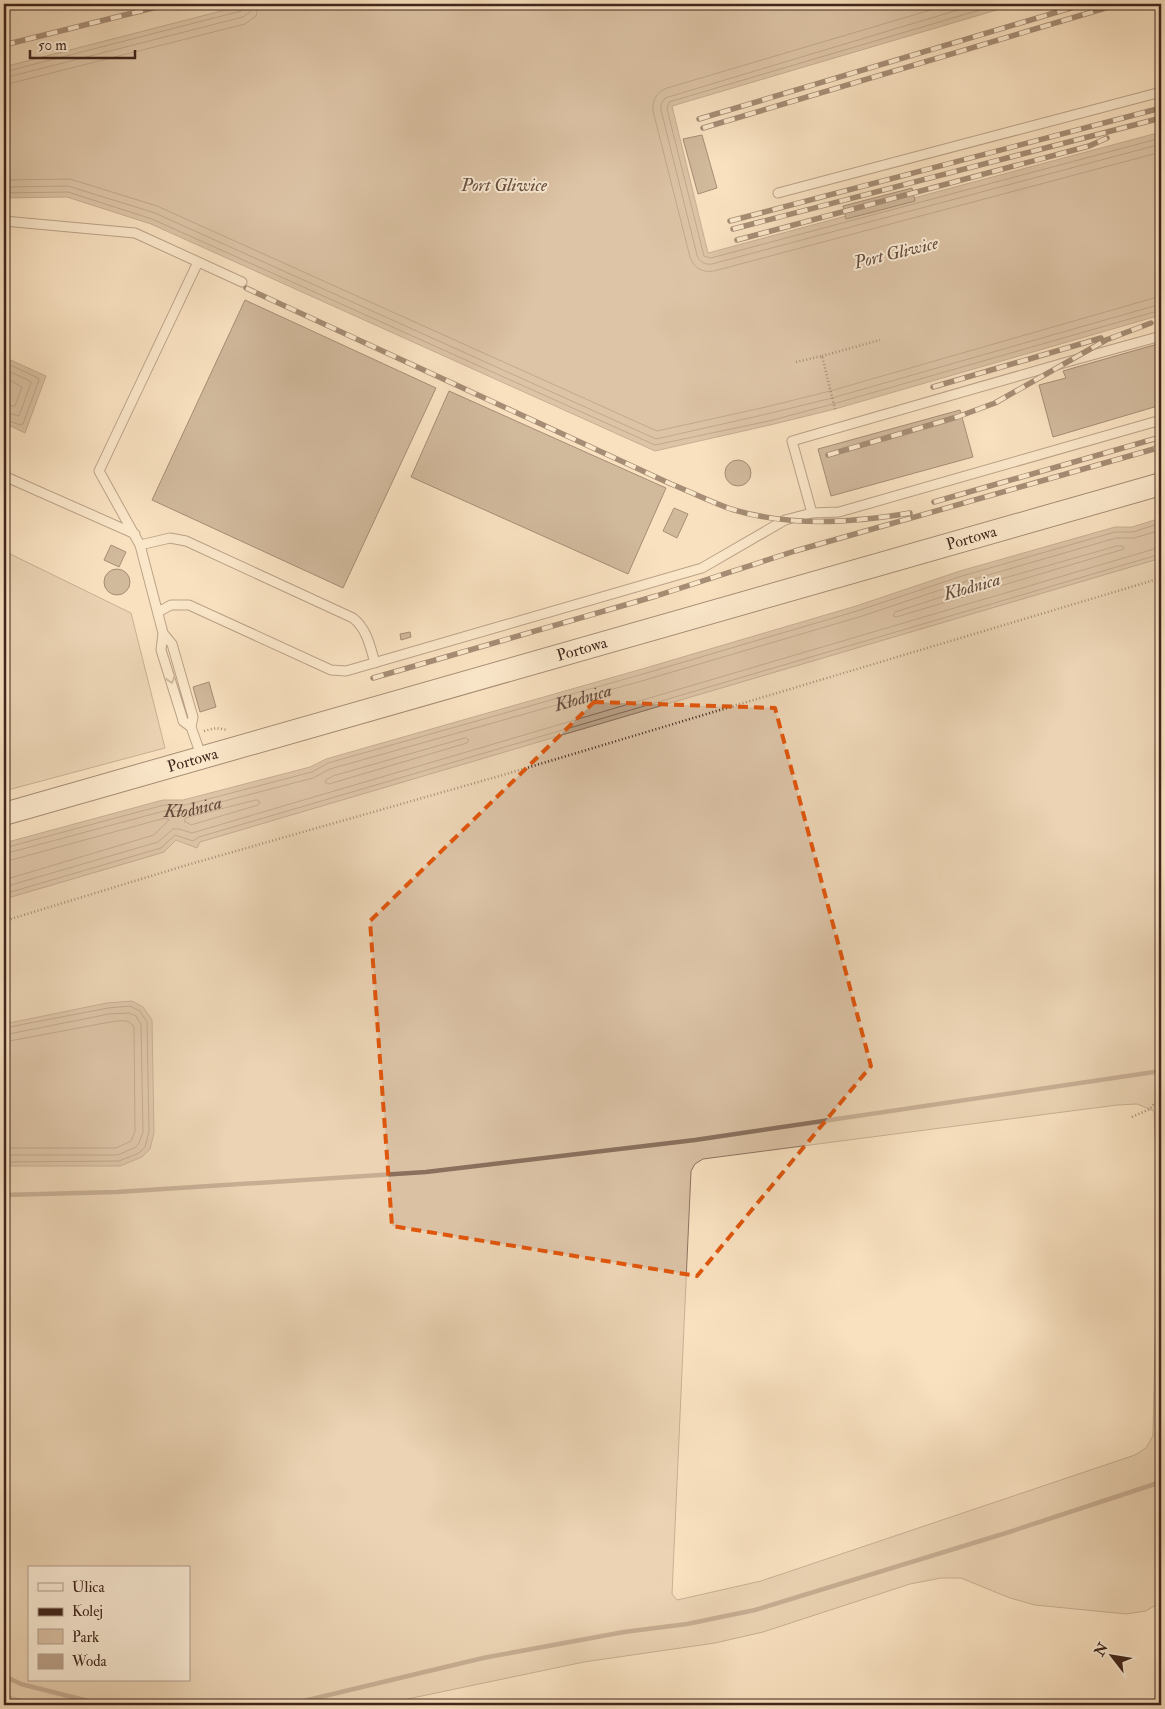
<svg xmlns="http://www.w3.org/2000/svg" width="1165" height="1709" viewBox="0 0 1165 1709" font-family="'IM FELL Double Pica',serif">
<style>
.green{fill:#dac1a4;stroke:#8e7460;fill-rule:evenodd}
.water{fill:#baa188;stroke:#8a705d}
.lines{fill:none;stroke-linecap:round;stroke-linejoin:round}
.shore{stroke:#7e6452;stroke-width:1}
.stream{stroke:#8a705d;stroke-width:4.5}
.building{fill:#a18771;stroke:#41261c}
.lane-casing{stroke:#6f5545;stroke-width:11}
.secondary-casing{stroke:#41261c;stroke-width:24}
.path{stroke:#41261c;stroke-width:2.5;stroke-dasharray:1 2.5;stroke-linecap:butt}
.lane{stroke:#fbecd6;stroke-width:9}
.secondary{stroke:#fbecd6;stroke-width:22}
.rail-casing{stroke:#41261c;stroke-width:5.5}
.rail{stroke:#fbecd6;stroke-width:4;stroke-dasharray:11;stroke-linecap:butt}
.oneway{stroke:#9e8979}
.marked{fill:none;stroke:#e0560d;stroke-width:4;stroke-dasharray:10 6;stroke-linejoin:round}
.labels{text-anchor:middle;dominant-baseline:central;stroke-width:4;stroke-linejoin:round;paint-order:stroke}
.street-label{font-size:16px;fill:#41261c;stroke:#fbecd6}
.water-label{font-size:18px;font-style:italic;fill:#654b3c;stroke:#fbecd6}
</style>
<rect width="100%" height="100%" fill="#f9e1c0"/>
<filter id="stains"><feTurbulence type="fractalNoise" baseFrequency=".004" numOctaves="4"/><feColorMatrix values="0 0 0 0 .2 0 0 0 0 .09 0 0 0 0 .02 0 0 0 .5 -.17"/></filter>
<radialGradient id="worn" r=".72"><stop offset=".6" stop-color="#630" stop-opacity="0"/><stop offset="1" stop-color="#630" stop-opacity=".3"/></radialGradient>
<path class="green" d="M4 4H249L4 67Z
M4 551 131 613 165 748 4 791Z
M1161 558V1598L1156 1605 1146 1611 1126 1614 1035 1605 1010 1598 961 1578H941L910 1584 763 1632 715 1643 584 1662 379 1705H36L4 1694V899L164 852 176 839 197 848 199 842ZM1137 1104 1154 1111 1158 1199 1153 1436 1146 1448 1135 1455 761 1581 677 1600 672 1594 691 1171 695 1164 703 1159 1117 1105ZM29 1568H189V1680H29Z"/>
<path class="water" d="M249 4H1017L672 106 708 253 1161 132V315L835 409 770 425 655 451 151 224 67 197 4 198V67Z
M4 357 46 376 25 433 4 423Z
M1161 518V558L200 842 197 848 176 840 164 852 4 899V843L163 800H183L310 767 326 759 642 669 856 606 960 571 1115 527H1132Z
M132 1001 143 1007 152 1020 154 1133 150 1149 142 1157 120 1166H4V1024L107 1003Z"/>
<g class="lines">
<g class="shore">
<path d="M951 4 667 88C657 92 652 100 653 111L690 257C694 268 702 273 714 271L1161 152"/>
<path d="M978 4 665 98 661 104V110L697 255C699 262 705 265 712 264L1161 144"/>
<path d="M1000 4 669 102 667 109 704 256 711 258 1161 138"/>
<path d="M4 72 241 11 245 8 246 4"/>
<path d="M4 78 243 17 250 12 252 4"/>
<path d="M4 85 245 24 256 16 259 4"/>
<path d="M4 180 70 179 157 206 657 431 766 407 830 391 1161 296"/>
<path d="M4 187 68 186 155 213 656 439 767 414 832 398 1161 304"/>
<path d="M4 193 68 192 152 219 655 445 769 421 833 404 1161 310"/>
<path d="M4 362 38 378 39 380 23 424 20 425 4 419"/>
<path d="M4 369 30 381 31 383 19 416 4 412"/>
<path d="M4 377 22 387 15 406 4 405"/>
<path d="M1117 546H1123L1124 549 896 617 893 616 895 612 966 589Z"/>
<path d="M466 738 469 740 467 743 329 784 325 782 326 780 333 776Z"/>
<path d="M257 800 260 802 258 805 191 825 184 821 186 818Z"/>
<path d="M4 848 164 805H185L312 772 328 763 643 674 857 611 962 576 1115 532H1133L1161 523"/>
<path id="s1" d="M4 854 164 811H186L313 778 330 769 645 680 859 617 964 582 1116 538H1134L1161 530"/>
<path d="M4 862 165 818 169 820 154 835 4 880"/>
<path d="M4 887 158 842 173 829H179L192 833 1161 547"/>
<path d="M4 894 161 848 175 835 193 841 199 837 1161 554"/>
<path d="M4 1028 108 1008 130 1006 140 1011 147 1022 149 1132 145 1147 139 1153 119 1161 4 1162"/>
<path d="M4 1035 109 1014 129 1013 136 1016 141 1025 143 1132 139 1143 136 1147 118 1155H4"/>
<path d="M4 1042 110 1022C119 1021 129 1018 134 1027L135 1131 131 1141 116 1148H4"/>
</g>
<path class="stream" d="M4 1195 117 1192 426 1172 695 1140 1161 1071
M4 1676 21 1684 104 1705
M4 1695 18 1705
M287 1705 483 1658 624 1632 687 1624 755 1610 1006 1533 1161 1482"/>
</g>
<path class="building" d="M702 135 717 188 698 194 683 139Z
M912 188 915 201 846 219 843 206Z
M245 300 436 388 343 588 152 500Z
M1161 343V405L1053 437 1039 385 1066 378 1063 371Z
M449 391 666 488 628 574 411 477Z
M960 410 973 457 831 496 818 449Z
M725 473a13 13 0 1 1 26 0a13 13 0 1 1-26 0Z
M674 508 688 514 677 538 663 531Z
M111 545 126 552 119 567 104 560Z
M104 582a13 13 0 1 1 26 0a13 13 0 1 1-26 0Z
M410 632 411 637 401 640 400 634Z
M209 682 216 707 200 712 193 687Z"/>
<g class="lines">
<defs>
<path id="lane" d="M778 193 1161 92
M4 221 135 233 242 282
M1161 336 1067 362 792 441 812 513 839 512 1161 420
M4 476 135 534
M140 545 170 538 186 541 353 618C367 629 370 646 375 663
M158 612 171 605H189L331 670 346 671 702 568 785 520 812 513
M163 633 161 650 182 717 183 721 191 727 202 758
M191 727 193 717 172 644 163 633 140 545 99 471 198 262"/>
<g id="secondary">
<path id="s2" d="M4 814 1161 484"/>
</g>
</defs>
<use href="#lane" class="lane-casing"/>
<use href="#secondary" class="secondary-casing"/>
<path class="path" d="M822 356 880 340
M796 362 822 356 835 409
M204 731 216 728 228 730
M4 921 187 865 503 775 1161 578
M1132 1117 1150 1109 1161 1095"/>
<use href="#lane" class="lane"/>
<use href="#secondary" class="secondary"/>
<defs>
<path id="rail" d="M4 45 169 4
M699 119 1084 4
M703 128 1119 4
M730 221 1161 108
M733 229 1161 118
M737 240 1089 146 1107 138
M246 288 671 484C691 492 711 502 731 509 790 527 850 523 910 513
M933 387 1101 338
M828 455 957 417 995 403 1106 340 1151 323
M934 502 1161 437
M373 678 656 596 795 551 1161 447"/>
</defs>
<use href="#rail" class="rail-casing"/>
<use href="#rail" class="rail"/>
</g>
<defs><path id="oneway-chevron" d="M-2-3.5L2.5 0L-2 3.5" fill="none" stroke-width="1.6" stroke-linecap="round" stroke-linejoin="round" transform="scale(1.25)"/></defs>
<use class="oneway" href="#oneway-chevron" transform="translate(171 680) rotate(73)"/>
<path d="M0 0H1165V1709H0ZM594 702 775 708 871 1066 697 1276 392 1226 370 921Z" fill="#f9e1c0" fill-opacity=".55" fill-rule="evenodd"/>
<path class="marked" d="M594 702 775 708 871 1066 697 1276 392 1226 370 921Z"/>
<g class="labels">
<g class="street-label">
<text stroke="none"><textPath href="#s2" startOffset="1006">Portowa</textPath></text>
<text stroke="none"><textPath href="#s2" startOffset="601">Portowa</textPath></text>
<text stroke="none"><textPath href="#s2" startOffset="196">Portowa</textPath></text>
</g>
<g class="water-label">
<text x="504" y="185">Port Gliwice</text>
<text transform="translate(896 253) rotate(-14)">Port Gliwice</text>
<text transform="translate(972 587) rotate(-16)">Kłodnica</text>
<text stroke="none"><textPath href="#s1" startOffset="601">Kłodnica</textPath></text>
<text stroke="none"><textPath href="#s1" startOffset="195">Kłodnica</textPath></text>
</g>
</g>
<rect width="1165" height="1709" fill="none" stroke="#f9e1c0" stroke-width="20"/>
<rect x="5" y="5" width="1155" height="1699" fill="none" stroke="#41261c" stroke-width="2.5"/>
<rect x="10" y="10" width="1145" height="1689" fill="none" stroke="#41261c"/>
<rect x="28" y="1566" width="162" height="115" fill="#fbecd6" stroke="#b19d8c"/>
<rect x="38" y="1583" width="25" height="8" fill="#fbecd6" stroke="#b19d8c"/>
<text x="72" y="1592" font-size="15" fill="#41261c">Ulica</text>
<rect x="38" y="1608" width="25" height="8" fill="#41261c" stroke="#b19d8c"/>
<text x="72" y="1616" font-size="15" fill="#41261c">Kolej</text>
<rect x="38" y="1629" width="25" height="15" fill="#dac1a4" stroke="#b19d8c"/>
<text x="72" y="1642" font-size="15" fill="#41261c">Park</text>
<rect x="38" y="1654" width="25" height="15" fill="#baa188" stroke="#b19d8c"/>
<text x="72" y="1666" font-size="15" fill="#41261c">Woda</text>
<g transform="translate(1112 1656) rotate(301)" stroke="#fbecd6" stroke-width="4" paint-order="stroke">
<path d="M0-4L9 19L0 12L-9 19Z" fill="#41261c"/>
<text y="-8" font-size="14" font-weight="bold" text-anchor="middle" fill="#41261c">N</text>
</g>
<path d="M30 50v8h105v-8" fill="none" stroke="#41261c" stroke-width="2.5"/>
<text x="38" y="50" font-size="15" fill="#41261c" stroke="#fbecd6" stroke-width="4" paint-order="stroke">50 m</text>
<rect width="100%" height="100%" filter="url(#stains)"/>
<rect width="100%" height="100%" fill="url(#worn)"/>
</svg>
